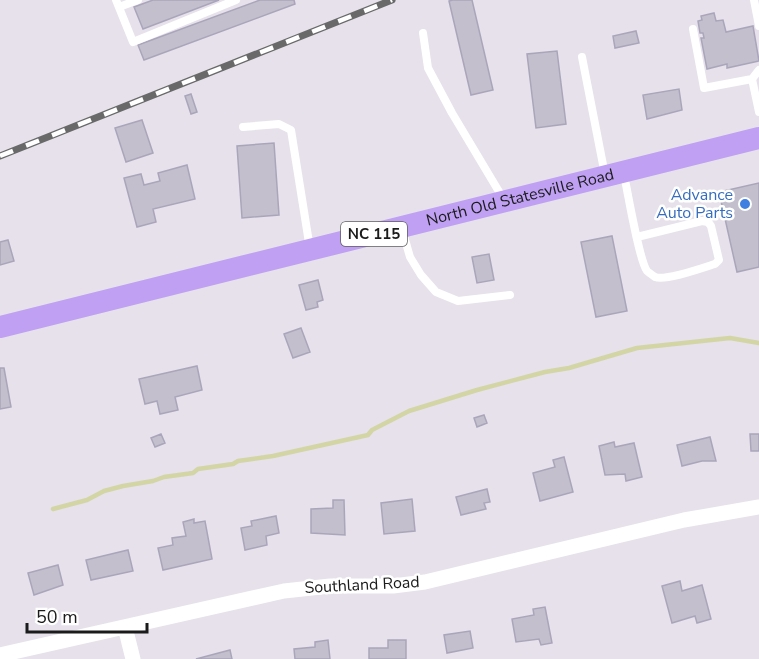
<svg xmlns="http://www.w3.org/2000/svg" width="759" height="659" viewBox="0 0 759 659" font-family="'Nunito Sans',sans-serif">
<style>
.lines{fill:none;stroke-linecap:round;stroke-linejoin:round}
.stream{stroke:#d3d5a5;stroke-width:4.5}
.building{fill:#c3bfcd;stroke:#aba5bb;stroke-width:1.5}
.lane{stroke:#fff;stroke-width:8}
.street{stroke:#fff;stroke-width:15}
.primary{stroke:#bfa0f2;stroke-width:22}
.rail-casing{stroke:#696969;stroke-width:7}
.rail{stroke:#fff;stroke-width:4.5;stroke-dasharray:14;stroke-linecap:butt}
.shop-dot{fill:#3f7fe0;stroke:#fff;stroke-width:2}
.labels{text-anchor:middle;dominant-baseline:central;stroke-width:5;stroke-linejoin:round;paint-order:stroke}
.shield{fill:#fff;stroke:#5f5f5f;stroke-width:1.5}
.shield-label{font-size:15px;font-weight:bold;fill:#1b1b1b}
.shop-label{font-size:16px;fill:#366cbe;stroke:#fff;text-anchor:end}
.street-label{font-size:16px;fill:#1b1b1b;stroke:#fff}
</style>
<rect width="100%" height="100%" fill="#e6e1eb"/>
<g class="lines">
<path class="stream" d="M53 509 87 500 104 491 123 486 153 481 164 477 193 473 198 469 233 464 238 461 273 456 368 435 372 430 409 411 477 390 545 372 569 368 637 348 730 338 759 343"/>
</g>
<path class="building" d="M153 0H219L143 29 134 7Z
M260 0H294L295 4 144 60 138 45Z
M453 0H472L493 90 471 95 449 1Z
M714 13 716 21 723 20 726 32 753 26 759 61 727 68V64L707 69 701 38H704L703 33H700L698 21 702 20 701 16Z
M636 31 639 43 615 48 613 36Z
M557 51 566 124 536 128 527 54Z
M679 89 682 110 647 119 643 95Z
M191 94 197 112 191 114 185 96Z
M142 120 153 153 126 162 115 128Z
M274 143 279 215 242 218 237 146Z
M187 165 195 199 153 209 156 222 137 227 124 178 141 174 144 185 160 181 158 173Z
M759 183V267L737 272 719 192Z
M612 236 627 311 596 317 581 242Z
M8 240 14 261 0 265V242Z
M489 254 494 280 477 283 472 257Z
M318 280 323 300 317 302 318 307 306 310 299 285Z
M301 328 310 352 293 358 284 334Z
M197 366 202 390 175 397 178 410 160 414 157 401 145 404 139 379Z
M0 368H4L11 407 0 409Z
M484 415 487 423 477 427 474 418Z
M161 434 165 443 155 447 151 438Z
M750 434H759V451H751Z
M710 437 716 461H702L682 466 677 445Z
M614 442 615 447 634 443 642 477 626 481 625 474 605 475 599 446Z
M564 457 573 492 540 501 533 473 555 467 553 460Z
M487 489 490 502 484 503 486 509 461 515 456 497Z
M412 499 415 531 384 534 381 503Z
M333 500H344L345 535 311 533V509L333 508Z
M276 516 279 533 266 536 267 545 245 550 241 528 252 526 251 521Z
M194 519V523L205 521 212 559 163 570 158 548 173 545 172 538 186 536 183 522Z
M128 550 133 571 91 580 86 560Z
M58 565 63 585 34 595 28 573Z
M680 581 682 591 702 585 711 619 697 623 695 616 672 623 662 586Z
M545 607 552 643 541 645 539 639 516 642 512 619 534 615 533 609Z
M470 631 473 648 447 653 444 635Z
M328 640 330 659H295L294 649 315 647V642Z
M388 640H406V659H369V648H388Z
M230 650 232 659H196Z"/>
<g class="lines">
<path class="lane" d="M116 0 133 42 236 0
M754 0 759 26
M119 7 138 0
M693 29 704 88 752 79 759 112
M423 33 428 68 452 113 504 200
M582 57 605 175
M752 79 759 70
M243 127 279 124 291 130 310 249
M624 175C628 193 639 260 647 271 648 272 655 277 655 277 666 281 702 268 715 264L719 260 711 226 708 222 702 221 637 237
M402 229 410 257 421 275 436 292 458 301 510 295"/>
<path class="street" d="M125 627 133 659
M0 655 284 591 330 586H393L425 582 684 520 759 507"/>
<path class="primary" id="s1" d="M0 327 759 138"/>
<defs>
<path id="rail" d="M0 156 392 0"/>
</defs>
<use href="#rail" class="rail-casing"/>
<use href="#rail" class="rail"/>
</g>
<circle class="shop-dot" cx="745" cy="204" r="6"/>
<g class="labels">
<rect class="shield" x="341" y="222" width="66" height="24" rx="4.5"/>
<g class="shield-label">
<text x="374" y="234">NC 115</text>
</g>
<g class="shop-label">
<text x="733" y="195">Advance<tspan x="733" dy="18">Auto Parts</tspan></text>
</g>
<g class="street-label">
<text stroke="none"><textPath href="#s1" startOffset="536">North Old Statesville Road</textPath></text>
<text transform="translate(362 585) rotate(-3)">Southland Road</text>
</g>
</g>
<path d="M27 623v9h120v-9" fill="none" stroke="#1b1b1b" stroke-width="3"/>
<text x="36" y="623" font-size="18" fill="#1b1b1b" stroke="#ffffff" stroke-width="4.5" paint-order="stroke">50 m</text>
</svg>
